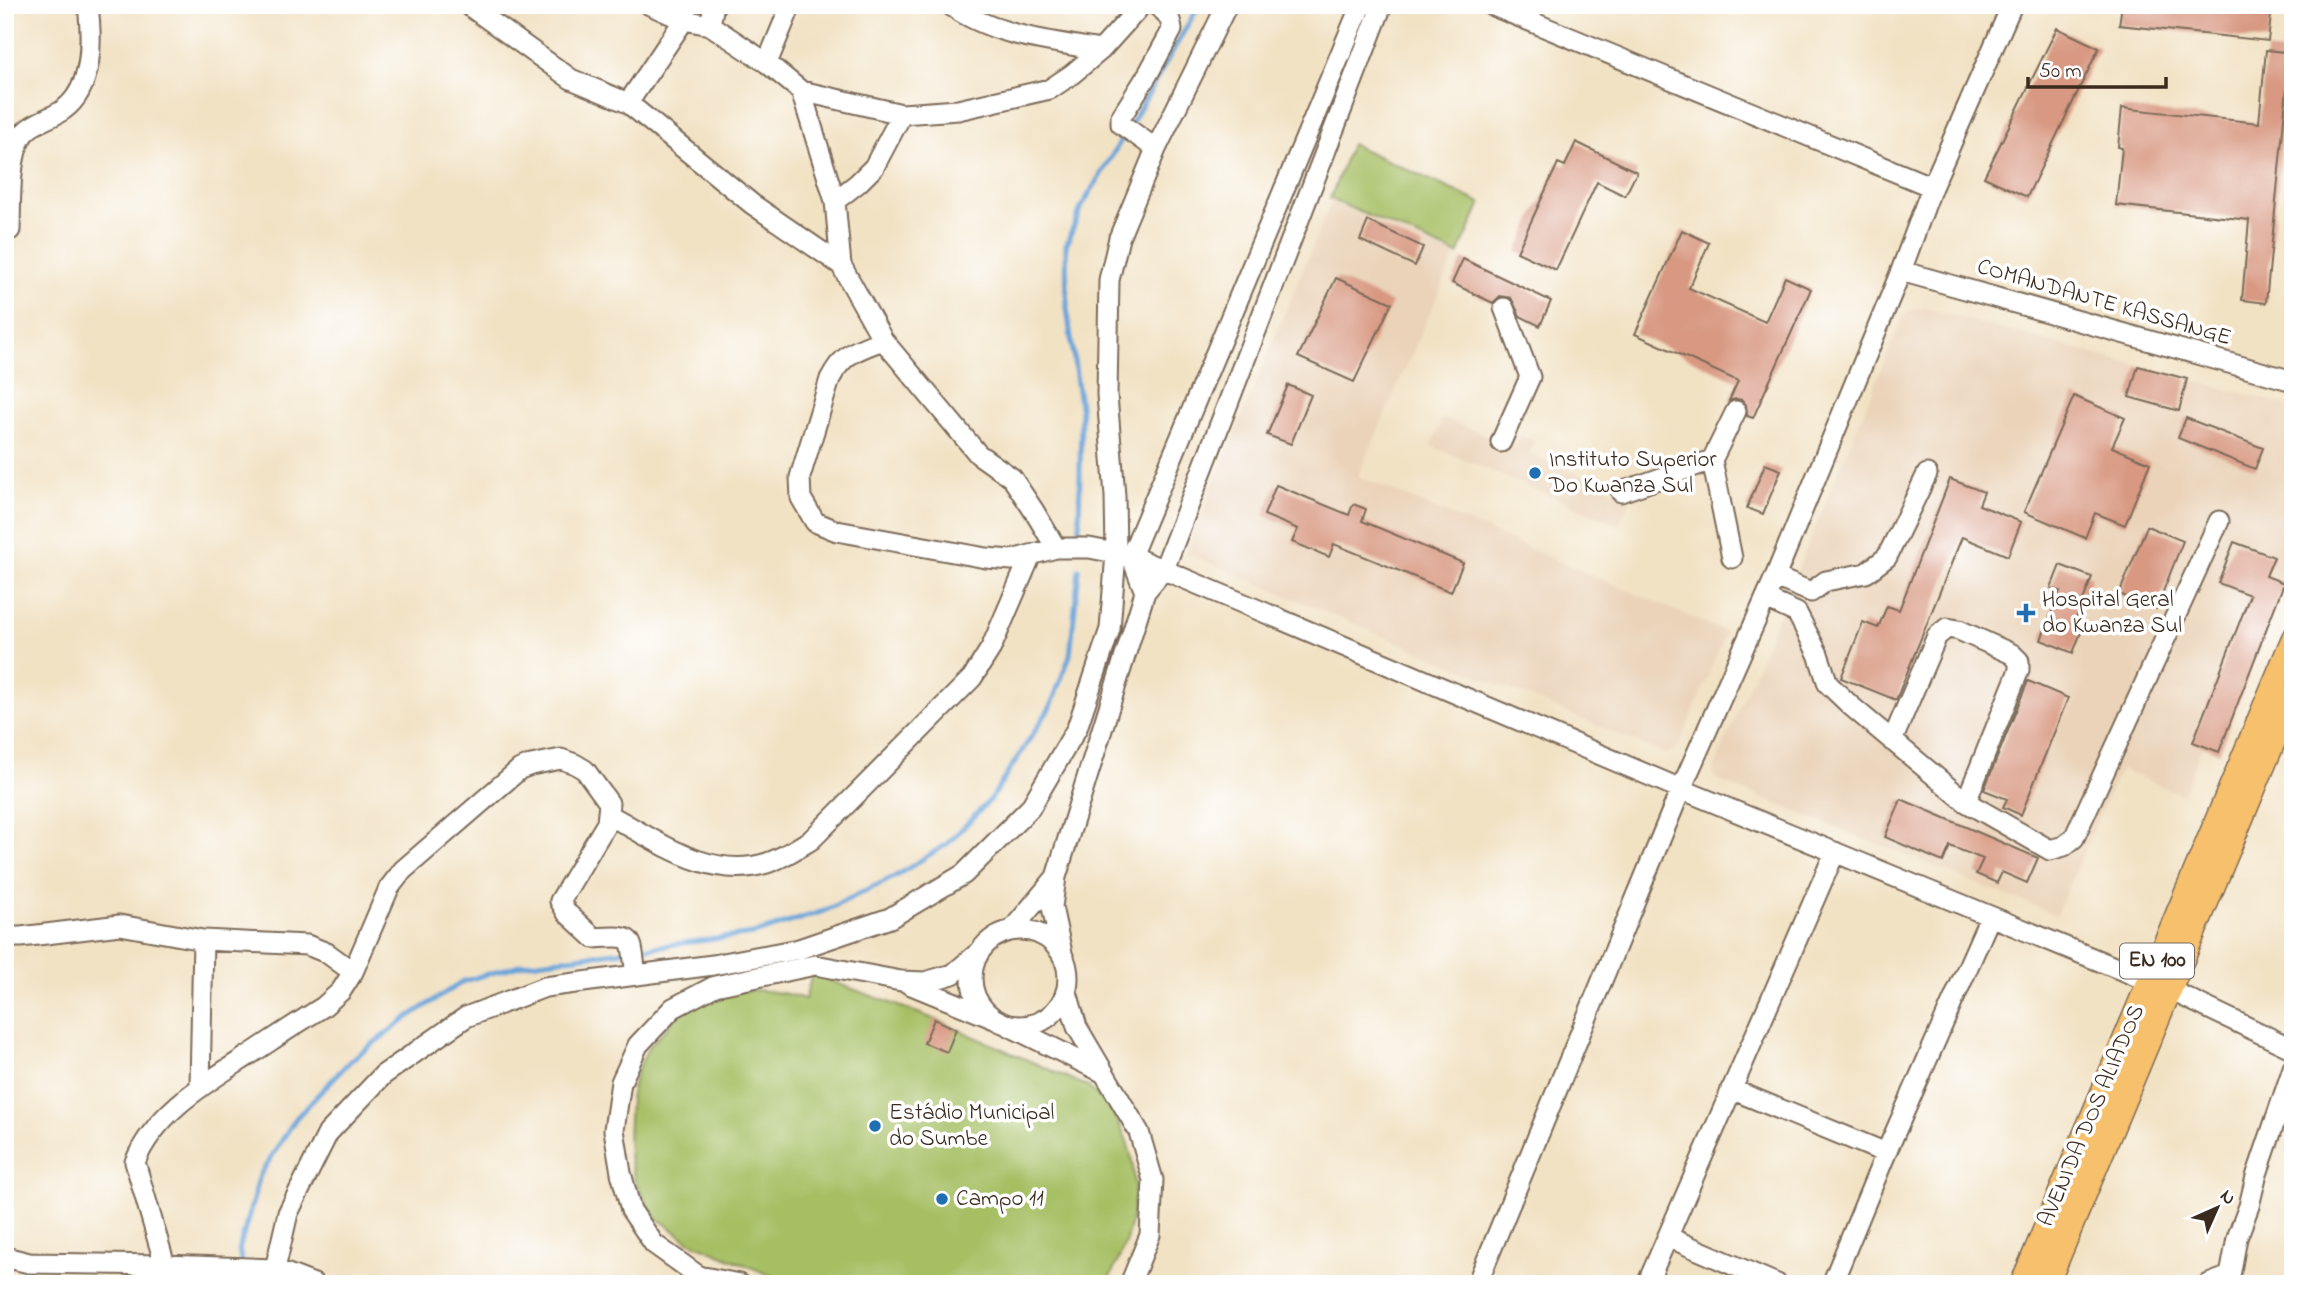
<svg xmlns="http://www.w3.org/2000/svg" width="2298" height="1289" viewBox="0 0 2298 1289" font-family="'Indie Flower',sans-serif">
<style>
.built{fill:#ead3b8}
.green{fill:#a6bf64;stroke:#707441;stroke-width:2}
.lines{fill:none;stroke-linecap:round;stroke-linejoin:round}
.stream{stroke:#67a3d8;stroke-width:5}
.building{fill:#d89881}
.minor-casing{stroke:#7b6a58;stroke-width:23}
.major-casing{stroke:#7b6a58;stroke-width:26}
.minor{stroke:#fff;stroke-width:19}
.major{stroke:#f7c06c;stroke-width:23}
.poi-dot{fill:#1f6fb2;stroke:#fff;stroke-width:2.5}
.labels{text-anchor:middle;dominant-baseline:central;stroke-width:7;stroke-linejoin:round;paint-order:stroke}
.shield{fill:#fff;stroke:#766a62;stroke-width:2}
.shield-label{font-size:21px;font-weight:bold;fill:#3b2a1e}
.street-label{font-size:23px;fill:#3b2a1e;stroke:#fff}
.poi-label{font-size:23px;fill:#3b2a1e;stroke:#fff;text-anchor:start}
</style>
<rect width="100%" height="100%" fill="#fff"/>
<filter id="ink" filterUnits="userSpaceOnUse"><feTurbulence type="fractalNoise" baseFrequency=".0143" numOctaves="2"/><feDisplacementMap in="SourceGraphic" scale="14" xChannelSelector="R" yChannelSelector="G"/><feConvolveMatrix kernelMatrix="1 2 1 2 8 2 1 2 1" color-interpolation-filters="sRGB"/></filter>
<filter id="wash" filterUnits="userSpaceOnUse"><feTurbulence type="fractalNoise" baseFrequency=".00686" numOctaves="4" result="noise"/><feDisplacementMap in="SourceGraphic" scale="28" xChannelSelector="R" yChannelSelector="G"/><feGaussianBlur stdDeviation="1.57" result="paint"/><feColorMatrix in="noise" values="0 0 0 0 0 0 0 0 0 0 0 0 0 0 0 0 0 1.4 0 .05"/><feComposite in="paint" operator="in"/></filter>
<g filter="url(#wash)">
<rect width="100%" height="100%" fill="#f2e2c4"/>
<path class="built" d="M1331 202 1455 256 1358 476 1726 632 1680 744 1673 751 1665 754 1185 553Z
M1924 308 2293 407V563L2219 752 2202 746 2183 795 2120 769 2056 915 1719 781 1713 776V771L1904 315 1913 309Z
M1443 418 1515 447 1520 435 1534 441 1529 454 1631 497 1619 525 1431 446Z"/>
<path class="green" d="M1351 144 1481 203 1458 255 1330 199Z
M812 974 934 1019 1087 1086C1150 1138 1144 1219 1106 1284H791L688 1241 656 1217 644 1199 635 1181 630 1161 628 1141 630 1099 635 1076 648 1048 676 1017 694 1006 735 991 757 990 783 993 805 999Z"/>
<g class="lines">
<path class="stream" d="M1131 124 1199 5
M1079 535 1081 413 1067 308 1066 245 1082 206 1126 132
M242 1264 239 1250 260 1175 296 1118 350 1061 407 1018 464 981 523 964 753 934 824 911 894 877 947 844 991 799 1051 706 1070 655 1079 569"/>
</g>
<g id="blocks">
<path class="building" d="M2122 5H2210V9L2271 16 2268 41 2119 25Z
M2057 28 2099 48 2027 197 1984 177Z
M2266 50 2293 53V79L2288 78 2266 303 2242 300 2249 220 2116 205 2122 148 2118 147 2122 108 2259 123Z
M1576 142 1637 172 1625 196 1597 182 1556 270 1517 252 1558 163 1565 166Z
M1368 221 1423 247 1415 266 1360 240Z
M1682 230 1709 243 1689 288 1765 322 1785 277 1811 289 1753 418 1747 416 1746 405 1742 400 1736 399 1729 401 1738 381 1635 334Z
M1463 259 1551 301 1540 326 1520 316 1511 298 1500 296 1493 303 1452 283Z
M1336 278 1392 303 1354 382 1298 357Z
M2138 366 2187 379 2179 411 2129 397Z
M1288 385 1311 395 1291 444 1267 435Z
M2074 396 2125 418 2112 447 2150 463 2125 525 2095 513 2085 538 2024 512Z
M2186 418 2263 448 2255 469 2178 438Z
M1765 464 1781 470 1763 514 1747 508Z
M1950 479 1984 492 1979 505 2021 522 2008 556 1962 537 1896 700 1841 678 1863 622 1878 628 1887 606 1899 610Z
M1276 485 1349 515 1353 504 1366 509 1362 521 1463 563 1451 592 1334 544 1329 557 1292 542 1298 529 1264 515Z
M2147 526 2183 541 2156 609 2119 594Z
M2234 542 2274 557 2266 576 2284 583 2219 752 2193 742 2250 595 2218 583Z
M2060 565 2092 577 2076 619 2085 622 2073 653 2041 640 2060 591 2051 588Z
M2028 681 2068 698 2021 815 2003 807 2007 799 1984 790Z
M1901 799 2038 858 2027 883 2002 872 1997 883 1976 874 1983 859 1950 846 1943 862 1885 837Z
M934 1019 956 1029 947 1052 924 1043Z"/>
</g>
</g>
<g filter="url(#ink)">
<use href="#blocks" fill-opacity="0" stroke="#7b6a58" stroke-width="2"/>
<g class="lines">
<defs>
<path id="minor" d="M468 5 571 79 628 103 752 204 841 265
M650 5 684 20 710 25 767 63 801 91
M950 5C993 36 1049 41 1101 50
M1491 5 1932 187
M710 25 714 5
M767 63 791 5
M628 103 684 20
M1156 149 1121 124V117L1148 74 1172 30C1171 17 1166 12 1156 5
M835 201 858 183 874 167 902 114
M10 230C11 205 8 150 26 131 36 121 52 118 63 110 94 88 92 39 88 5
M1901 271 2293 381
M883 340C857 350 843 353 830 379L800 477 801 498 815 522 837 531 986 558 1012 560 1056 548H1089L1131 556 1681 789 2170 990 2293 1049
M1501 442 1530 377 1504 308
M1712 460 1732 558
M1621 492 1712 460 1736 411
M1056 548 1034 511 1012 478 978 454 883 340 841 265 835 201 801 91 902 114 958 110 1050 89 1071 75 1101 50 1138 9V5
M1775 577 1811 592 1826 581 1866 573 1887 557 1927 474
M1145 592 1131 556 1361 5
M1766 599 1797 613 1818 654 1828 684 1851 706 1966 802 2050 850 2064 846 2074 838 2219 521
M1892 741 1937 636 1947 628 1959 630 2012 654 2019 661V670L1966 802
M609 815C658 841 710 881 767 863 783 858 797 848 811 840L972 678 991 648 1031 555
M972 978a48 48 0 1 1 96 0a48 48 0 1 1-96 0Z
M1012 930 1056 877
M5 937H21L120 925 203 940 307 945 327 953 353 972 341 991 323 1007C297 1023 272 1040 246 1057 204 1084 155 1113 135 1162L165 1265 160 1284
M1062 953 1052 907 1056 877 1145 592 1164 569 1382 5
M353 972 389 888 403 870 520 769 531 765 561 759 575 764 585 770 609 803 607 823 560 901 567 913 594 938C637 935 630 936 636 975
M909 984 997 1020 1102 1072
M1067 992 1077 1027 1139 1132 1153 1180 1150 1235 1130 1284
M200 1086 203 940
M1731 1089 1886 1153
M1668 1237 1777 1284
M5 1257 29 1263 165 1265 275 1269 314 1284
M699 1276 739 1284
M2230 1276 2237 1238 2249 1206 2256 1177 2293 1068
M277 1284 275 1269 288 1213 328 1133 383 1075 466 1017 545 987 713 965 799 949 890 918 964 874 1030 808 1077 728 1110 629 1116 553 1115 496 1107 395 1109 280 1119 238 1156 149 1227 5
M710 1284 654 1244 631 1210 621 1173 614 1130 621 1082 638 1045 673 1008 715 986 815 965 901 981 925 982 953 974 978 953
M1477 1284 1681 789 1775 577 1901 271 1932 187 2012 5
M1647 1284 1835 852
M1832 1284 1886 1153 1990 917
M2209 1284 2230 1276"/>
<path id="major" d="M2022 1284 2293 639
M2047 1284 2293 695"/>
</defs>
<use href="#minor" class="minor-casing"/>
<use href="#major" class="major-casing"/>
<use href="#minor" class="minor"/>
<use href="#major" class="major"/>
</g>
</g>
<g class="poi-dot">
<circle cx="1535" cy="473" r="7"/>
<path d="M2022.5 602.5h7v7h7v7h-7v7h-7v-7h-7v-7h7z"/>
<circle cx="875" cy="1126" r="7"/>
<circle cx="942" cy="1199" r="7"/>
</g>
<g class="labels">
<rect class="shield" x="2120" y="943.5" width="74" height="35" rx="5"/>
<g class="shield-label">
<text x="2157" y="961">EN 100</text>
</g>
<g class="street-label">
<text transform="translate(2104 303) rotate(16)">COMANDANTE KASSANGE</text>
<text transform="translate(2092 1116) rotate(-67)">AVENIDA DOS ALIADOS</text>
</g>
<g class="poi-label">
<text x="1549" y="460">Instituto Superior<tspan x="1549" dy="26">Do Kwanza Sul</tspan></text>
<text x="2042" y="600">Hospital Geral<tspan x="2042" dy="26">do Kwanza Sul</tspan></text>
<text x="889" y="1113">Estádio Municipal<tspan x="889" dy="26">do Sumbe</tspan></text>
<text x="956" y="1199">Campo 11</text>
</g>
</g>
<rect width="2298" height="1289" fill="none" stroke="#fff" stroke-width="28"/>
<g transform="translate(2217 1208) rotate(45)" stroke="#ffffff" stroke-width="5" paint-order="stroke">
<path d="M0-5L12 26L0 18L-12 26Z" fill="#3b2a1e"/>
<text y="-10" font-size="19" font-weight="bold" text-anchor="middle" fill="#3b2a1e">N</text>
</g>
<path d="M2028 77v10h138v-10" fill="none" stroke="#3b2a1e" stroke-width="3.5"/>
<text x="2039" y="77" font-size="21" fill="#3b2a1e" stroke="#ffffff" stroke-width="5" paint-order="stroke">50 m</text>
</svg>
